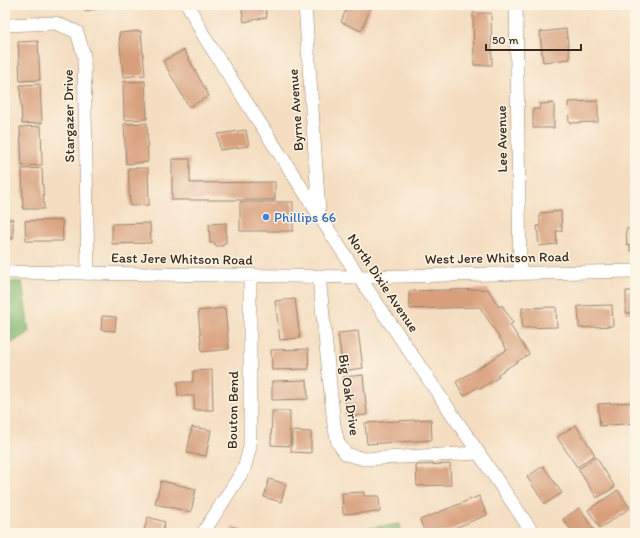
<svg xmlns="http://www.w3.org/2000/svg" width="640" height="538" viewBox="0 0 640 538" font-family="Itim,sans-serif">
<style>
.forest{fill:#87bb75;stroke:#61724a}
.building{fill:#d89f7c}
.lines{fill:none;stroke-linecap:round;stroke-linejoin:round}
.minor-casing{stroke:#98846f;stroke-width:14}
.minor{stroke:#fff;stroke-width:13}
.shop-dot{fill:#3f7fe0;stroke:#fcf5e5;stroke-width:1.5}
.labels{text-anchor:middle;dominant-baseline:central;stroke-width:3;stroke-linejoin:round;paint-order:stroke}
.street-label{font-size:14px;fill:#3b2a1e;stroke:#fcf5e5}
.shop-label{font-size:14px;fill:#366cbe;stroke:#fcf5e5;text-anchor:start}
</style>
<rect width="100%" height="100%" fill="#fcf5e5"/>
<filter id="ink" filterUnits="userSpaceOnUse"><feTurbulence type="fractalNoise" baseFrequency=".025" numOctaves="2"/><feDisplacementMap in="SourceGraphic" scale="8" xChannelSelector="R" yChannelSelector="G"/><feConvolveMatrix kernelMatrix="1 2 1 2 8 2 1 2 1" color-interpolation-filters="sRGB"/></filter>
<filter id="wash" filterUnits="userSpaceOnUse"><feTurbulence type="fractalNoise" baseFrequency=".012" numOctaves="4" result="noise"/><feDisplacementMap in="SourceGraphic" scale="16" xChannelSelector="R" yChannelSelector="G"/><feGaussianBlur stdDeviation="0.9" result="paint"/><feColorMatrix in="noise" values="0 0 0 0 0 0 0 0 0 0 0 0 0 0 0 0 0 1.4 0 .05"/><feComposite in="paint" operator="in"/></filter>
<g filter="url(#wash)">
<rect width="100%" height="100%" fill="#f4ddc0"/>
<path class="forest" d="M5 282H22L29 332 5 347Z
M400 524 401 533H331Z"/>
<g id="blocks">
<path class="building" d="M84 5H109V6L86 11Z
M241 5H259L260 8 265 7 267 17 244 22Z
M348 5H372L361 31 341 22Z
M473 13H491L492 65H474Z
M566 29 570 59 543 62 540 32Z
M141 31 145 75 123 77 119 33Z
M38 41 40 80 20 81 18 42Z
M184 50 209 96 189 107 163 61Z
M145 81 147 119 124 120 123 82Z
M40 84 42 123 22 124 20 85Z
M598 101V122L569 123 568 102Z
M5 103H6L7 123H5Z
M554 103V128H533V109H540V104Z
M147 123 148 162 126 164 124 124Z
M41 126 42 165 22 166 20 127Z
M5 127H6L8 166H5Z
M246 130 249 146 220 150 218 134Z
M172 159H190V183L275 182V200H172Z
M42 168 44 209H23L22 169Z
M128 168H148L149 205 130 206Z
M5 170H7L9 209 5 210Z
M240 202H293V231H240Z
M561 211 562 231H556L557 244 539 246 537 226H540V213Z
M13 219V239H5V220Z
M62 220 63 241H26L25 221Z
M150 223 151 243 112 244V224Z
M226 223V243H223V246H215V243H210L209 224Z
M635 228V250L630 251V246L627 245 626 229Z
M488 289 499 307 502 305 513 323 510 325 529 354 498 374 499 377 480 389 478 387 464 396 456 382 507 350 480 307 410 309 409 291Z
M626 291H635V313H626Z
M295 299 300 338 280 340 275 301Z
M612 305 613 326 579 328 578 306Z
M556 307 557 327 522 328V308Z
M225 308 229 349 202 352 198 311Z
M102 316 116 317 115 331 101 330Z
M358 331 363 368 343 371 338 333Z
M308 349 309 369 272 370 271 350Z
M212 370 213 410H194V396H178L177 382H193V371Z
M363 375 367 415 347 417 343 377Z
M307 380 308 399 272 400V381Z
M633 402 635 423 600 426 598 404Z
M272 411H290V446L271 445Z
M431 419 432 440 367 444 365 423Z
M576 425 595 455 577 467 557 437Z
M192 427 211 430 206 456 187 453Z
M292 431 311 432V453L291 452Z
M596 457 615 487 597 498 578 469Z
M450 464 451 485 417 486 416 465Z
M543 466 562 493 545 504 527 477Z
M269 479 286 484 281 502 264 497Z
M161 481 196 489 191 512 155 504Z
M618 490 630 508 600 528 588 510Z
M364 492V496H379L380 512 343 514 342 493Z
M479 496 487 515 442 533H425L420 520Z
M579 508 596 533H573L563 519Z
M148 517 165 522 162 533H143Z
M233 527 250 533H231Z"/>
</g>
</g>
<g filter="url(#ink)">
<use href="#blocks" fill-opacity="0" stroke="#98846f" stroke-width="1"/>
<g class="lines">
<defs>
<path id="minor" d="M188 5 205 38 359 277 533 533
M305 5 319 213
M516 5 520 273
M5 25 55 23 77 32 84 56 88 274
M5 272 359 277 635 271
M319 276 334 425 338 443 346 454 364 459 479 453
M203 533 244 469 250 447V275"/>
</defs>
<use href="#minor" class="minor-casing"/>
<use href="#minor" class="minor"/>
</g>
</g>
<circle class="shop-dot" cx="266" cy="217" r="4"/>
<g class="labels">
<g class="street-label">
<text transform="translate(296 110) rotate(-94)">Byrne Avenue</text>
<text transform="translate(69 116) rotate(-91)">Stargazer Drive</text>
<text transform="translate(502 139) rotate(-91)">Lee Avenue</text>
<text transform="translate(497 258) rotate(-1)">West Jere Whitson Road</text>
<text transform="translate(182 259) rotate(1)">East Jere Whitson Road</text>
<text transform="translate(383 283) rotate(56)">North Dixie Avenue</text>
<text transform="translate(349 395) rotate(82)">Big Oak Drive</text>
<text transform="translate(233 410) rotate(-89)">Bouton Bend</text>
</g>
<g class="shop-label">
<text x="274" y="217">Phillips 66</text>
</g>
</g>
<rect width="640" height="538" fill="none" stroke="#fcf5e5" stroke-width="20"/>
<path d="M486 44v6h95v-6" fill="none" stroke="#3b2a1e" stroke-width="2"/>
<text x="492" y="44" font-size="12" fill="#3b2a1e" stroke="#fcf5e5" stroke-width="3" paint-order="stroke">50 m</text>
</svg>
